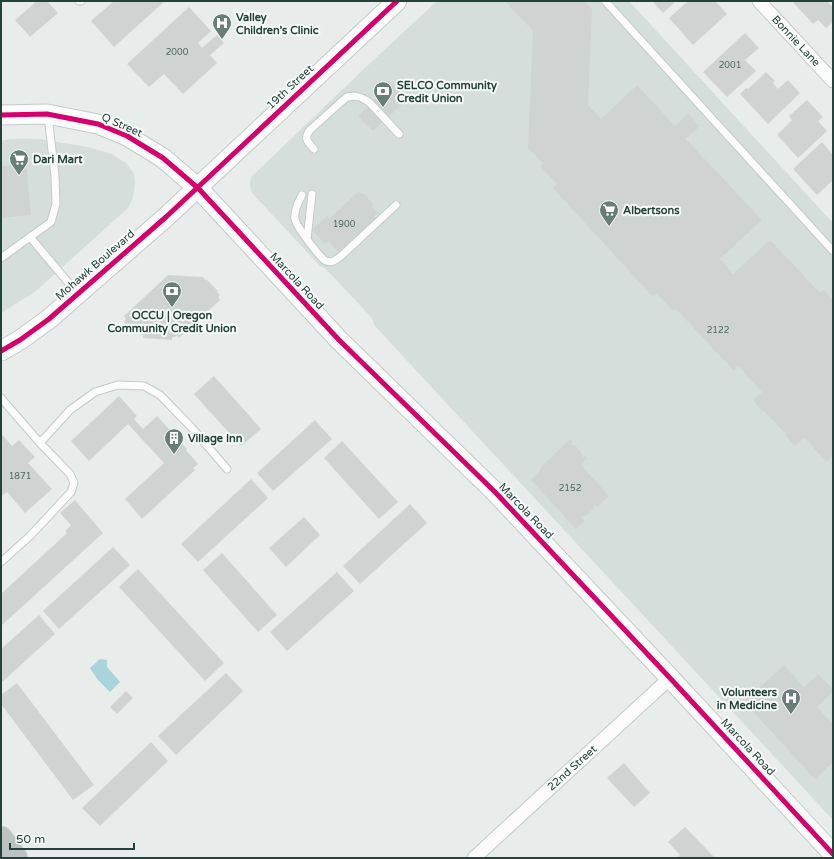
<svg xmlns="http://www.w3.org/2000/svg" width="834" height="859" viewBox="0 0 834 859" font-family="'Varela Round',sans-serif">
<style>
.built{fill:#d6dedb}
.water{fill:#a9d4db}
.building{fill:#cfd4d2}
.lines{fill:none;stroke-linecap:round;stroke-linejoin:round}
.lane-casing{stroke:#c5cac8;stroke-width:9}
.street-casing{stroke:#c5cac8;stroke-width:15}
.secondary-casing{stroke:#c3cbc8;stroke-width:21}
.highway-casing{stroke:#c3ccc9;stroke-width:24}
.lane{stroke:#fcfcfc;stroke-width:7}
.street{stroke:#fcfcfc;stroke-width:13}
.secondary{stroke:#fcfcfc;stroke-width:19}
.highway{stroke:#bcc4c2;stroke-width:22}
.cycleway-casing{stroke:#f7fbf9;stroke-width:8}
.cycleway{stroke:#d6006c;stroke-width:5}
.labels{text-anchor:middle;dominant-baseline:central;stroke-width:4;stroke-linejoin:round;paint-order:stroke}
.number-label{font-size:9px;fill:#506761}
.poi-label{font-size:11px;font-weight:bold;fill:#24423a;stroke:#f7fbf9;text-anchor:start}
.street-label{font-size:11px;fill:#24423a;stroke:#f7fbf9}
</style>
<rect width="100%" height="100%" fill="#e8edeb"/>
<path class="built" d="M437 1H629L833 223V820L374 325 372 318 325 268 320 266 252 193 250 187V182L251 177 367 66Z
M10 139H39L88 147 112 154 126 163 134 174 135 183 133 198 128 208 35 292 1 313V141Z"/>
<path class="water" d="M100 659 107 660V667L120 682 110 692 98 680 90 668Z"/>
<path class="building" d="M37 1H47L58 13 30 37 15 20Z
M114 1H165L114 47 91 21Z
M505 1H585L592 9 588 105 601 119 637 85 675 126 688 114 700 126 686 139 762 220 720 259 733 274 770 240 820 293 824 290 833 300V456L826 462 804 437 795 446 785 435 786 434 763 410 762 411 753 400 762 392 738 366 734 371 676 309 673 311 656 293 652 296 553 188 557 184 540 166 543 163 528 148 533 31Z
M652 1H676L663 13Z
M688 1H715L727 14 693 45 669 18Z
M794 1H827L833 7V22L826 28 818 20 813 24 793 2Z
M189 7 211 31 198 43 202 48 217 35 224 43 210 55 217 63 183 94 164 74 149 87 127 64Z
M745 33 759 48 745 60 756 71 727 97 703 72Z
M766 72 775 81 773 83 778 89 788 80 800 93 768 124 740 94 746 88 748 89Z
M392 84 407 100 373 131 358 116Z
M807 100 823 117 818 121 827 131 798 158 777 135 792 120 789 116Z
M822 142 833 155V180L817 195 793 169Z
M26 164 31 215 1 218V166Z
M359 191 361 194 363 193 374 205 372 207 378 213 374 216 376 218 365 228 370 234 362 241 357 235 338 252 329 241 325 244 312 230 327 216 329 219Z
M168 275 203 277 205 280 206 279 218 291 217 292 220 295 218 297 220 300 179 338 177 335 175 337H172V340L143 338V335H141L138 331 135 334 124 322 126 319 124 316Z
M214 376 261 429 241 446 194 394Z
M119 396 137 416 134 419 143 429 157 416 187 449 186 450 198 464 193 468 195 470 142 519 125 499 164 463 128 424 89 461 71 441Z
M315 420 332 439 273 491 257 473Z
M1 433 12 446 19 440 35 457 28 463 52 489 25 513 7 492 3 495 1 493Z
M570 439 573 442 570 444 575 445 581 452 583 457 585 455 588 458 581 465 609 496 597 507 594 504 593 509 587 515 581 517 585 521 576 529 531 480 540 471 541 467Z
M342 441 398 502 379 519 324 458Z
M251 479 268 498 198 562 181 544Z
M75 500 103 533 1 626V594L67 533 65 531 71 525 60 513Z
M410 504 427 523 360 584 343 566Z
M304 517 320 535 286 567 269 548Z
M113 547 130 565 59 629 43 611Z
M222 553 277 615 258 632 203 570Z
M138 569 224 663 205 681 119 587Z
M337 572 354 591 287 651 270 632Z
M39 615 55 634 1 683V649Z
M784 665 804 687 818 674 833 689V692L817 707 833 724V762L815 779 744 702Z
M226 673 243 691 176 755 158 736Z
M17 683 94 785 73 800 1 704V695Z
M126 691 133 698 117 714 110 707Z
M151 742 168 761 100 826 82 808Z
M624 763 650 793 634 807 607 778Z
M685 827 715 858H676L680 855 668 842Z"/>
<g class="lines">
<defs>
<path id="lane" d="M79 1H81
M605 1 833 251
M48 116 55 176 56 204 51 222 30 237 77 293
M314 149C308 142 303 139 310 130L341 102 347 97 355 96 362 98 369 102 399 134
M302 195C298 203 294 210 295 219 296 226 320 258 326 261 332 263 336 260 340 257L396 205
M307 239 312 194
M1 258 30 237
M1 398 40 443 70 474 74 483 71 492 30 536 1 562
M40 443 70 410 95 392 118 385 144 386 160 395 192 428 227 469"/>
<path id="street" d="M759 1 833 81
M474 858 670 678"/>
<path id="secondary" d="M1 115 47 114 98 124 127 136 163 158 198 188 339 340 495 492 670 678 833 854
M1 351 20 340 49 319 166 217 397 1"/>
<path id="highway" d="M1 838 16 858"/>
</defs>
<use href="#lane" class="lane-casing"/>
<use href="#street" class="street-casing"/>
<use href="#secondary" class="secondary-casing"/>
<use href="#highway" class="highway-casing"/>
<use href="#lane" class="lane"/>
<use href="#street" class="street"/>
<use href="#secondary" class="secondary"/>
<use href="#highway" class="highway"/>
<defs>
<path id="cycleway" d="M1 115 47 114 98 124 127 136 163 158 198 188 339 340 495 492 670 678 833 854
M1 351 20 340 49 319 166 217 397 1"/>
</defs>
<use href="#cycleway" class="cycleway-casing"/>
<use href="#cycleway" class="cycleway"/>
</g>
<defs>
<symbol id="hospital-pin" viewBox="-11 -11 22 30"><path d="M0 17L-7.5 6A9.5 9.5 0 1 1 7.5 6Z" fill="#697e78" stroke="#f7fbf9"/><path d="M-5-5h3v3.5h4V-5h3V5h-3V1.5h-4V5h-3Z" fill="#fff"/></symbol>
<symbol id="bank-pin" viewBox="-11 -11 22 30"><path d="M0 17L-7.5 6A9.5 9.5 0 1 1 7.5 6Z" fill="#697e78" stroke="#f7fbf9"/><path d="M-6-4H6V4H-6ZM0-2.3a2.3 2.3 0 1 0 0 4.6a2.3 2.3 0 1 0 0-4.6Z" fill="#fff"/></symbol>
<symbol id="supermarket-pin" viewBox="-11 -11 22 30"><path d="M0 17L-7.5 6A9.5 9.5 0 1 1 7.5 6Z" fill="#697e78" stroke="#f7fbf9"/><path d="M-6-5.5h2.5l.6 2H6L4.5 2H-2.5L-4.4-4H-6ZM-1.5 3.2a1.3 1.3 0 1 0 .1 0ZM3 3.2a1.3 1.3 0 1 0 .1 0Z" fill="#fff"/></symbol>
<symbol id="building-pin" viewBox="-11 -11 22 30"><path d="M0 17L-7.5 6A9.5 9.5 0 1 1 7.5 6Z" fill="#697e78" stroke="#f7fbf9"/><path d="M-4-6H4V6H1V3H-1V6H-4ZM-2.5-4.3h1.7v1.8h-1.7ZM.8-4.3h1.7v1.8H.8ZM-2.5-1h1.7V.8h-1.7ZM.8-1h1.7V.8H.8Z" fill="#fff"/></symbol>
</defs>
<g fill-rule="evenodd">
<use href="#hospital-pin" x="211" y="12" width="22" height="30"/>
<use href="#bank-pin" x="372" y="80" width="22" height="30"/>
<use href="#supermarket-pin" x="8" y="148" width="22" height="30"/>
<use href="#supermarket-pin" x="598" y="199" width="22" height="30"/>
<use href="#bank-pin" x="161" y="280" width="22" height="30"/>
<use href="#building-pin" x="163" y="427" width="22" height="30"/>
<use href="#hospital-pin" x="780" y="687" width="22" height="30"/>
</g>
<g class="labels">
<g class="number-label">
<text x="177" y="52">2000</text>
<text x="730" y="65">2001</text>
<text x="344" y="224">1900</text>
<text x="718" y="330">2122</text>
<text x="20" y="476">1871</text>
<text x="570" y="488">2152</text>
</g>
<g class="poi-label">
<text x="236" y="17">Valley<tspan x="236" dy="13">Children’s Clinic</tspan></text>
<text x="397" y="85">SELCO Community<tspan x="397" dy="13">Credit Union</tspan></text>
<text x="33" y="159">Dari Mart</text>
<text x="623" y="210">Albertsons</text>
<text x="172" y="315" text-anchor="middle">OCCU | Oregon<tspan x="172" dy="13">Community Credit Union</tspan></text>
<text x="188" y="438">Village Inn</text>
<text x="777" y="692" text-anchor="end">Volunteers<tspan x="777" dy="13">in Medicine</tspan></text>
</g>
<g class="street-label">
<text transform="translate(796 41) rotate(47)">Bonnie Lane</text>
<text transform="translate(290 87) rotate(-43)">19th Street</text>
<text transform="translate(122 125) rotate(24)">Q Street</text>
<text transform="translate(95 265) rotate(-41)">Mohawk Boulevard</text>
<text transform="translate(297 281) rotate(47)">Marcola Road</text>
<text transform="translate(526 511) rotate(46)">Marcola Road</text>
<text transform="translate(748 747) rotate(47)">Marcola Road</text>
<text transform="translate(572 768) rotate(-42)">22nd Street</text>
</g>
</g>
<rect width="834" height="859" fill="none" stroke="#24423a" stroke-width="4"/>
<path d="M10 843v6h124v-6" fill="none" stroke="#24423a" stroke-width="2"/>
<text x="16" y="843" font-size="12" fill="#24423a" stroke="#f7fbf9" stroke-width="3" paint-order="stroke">50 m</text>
</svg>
